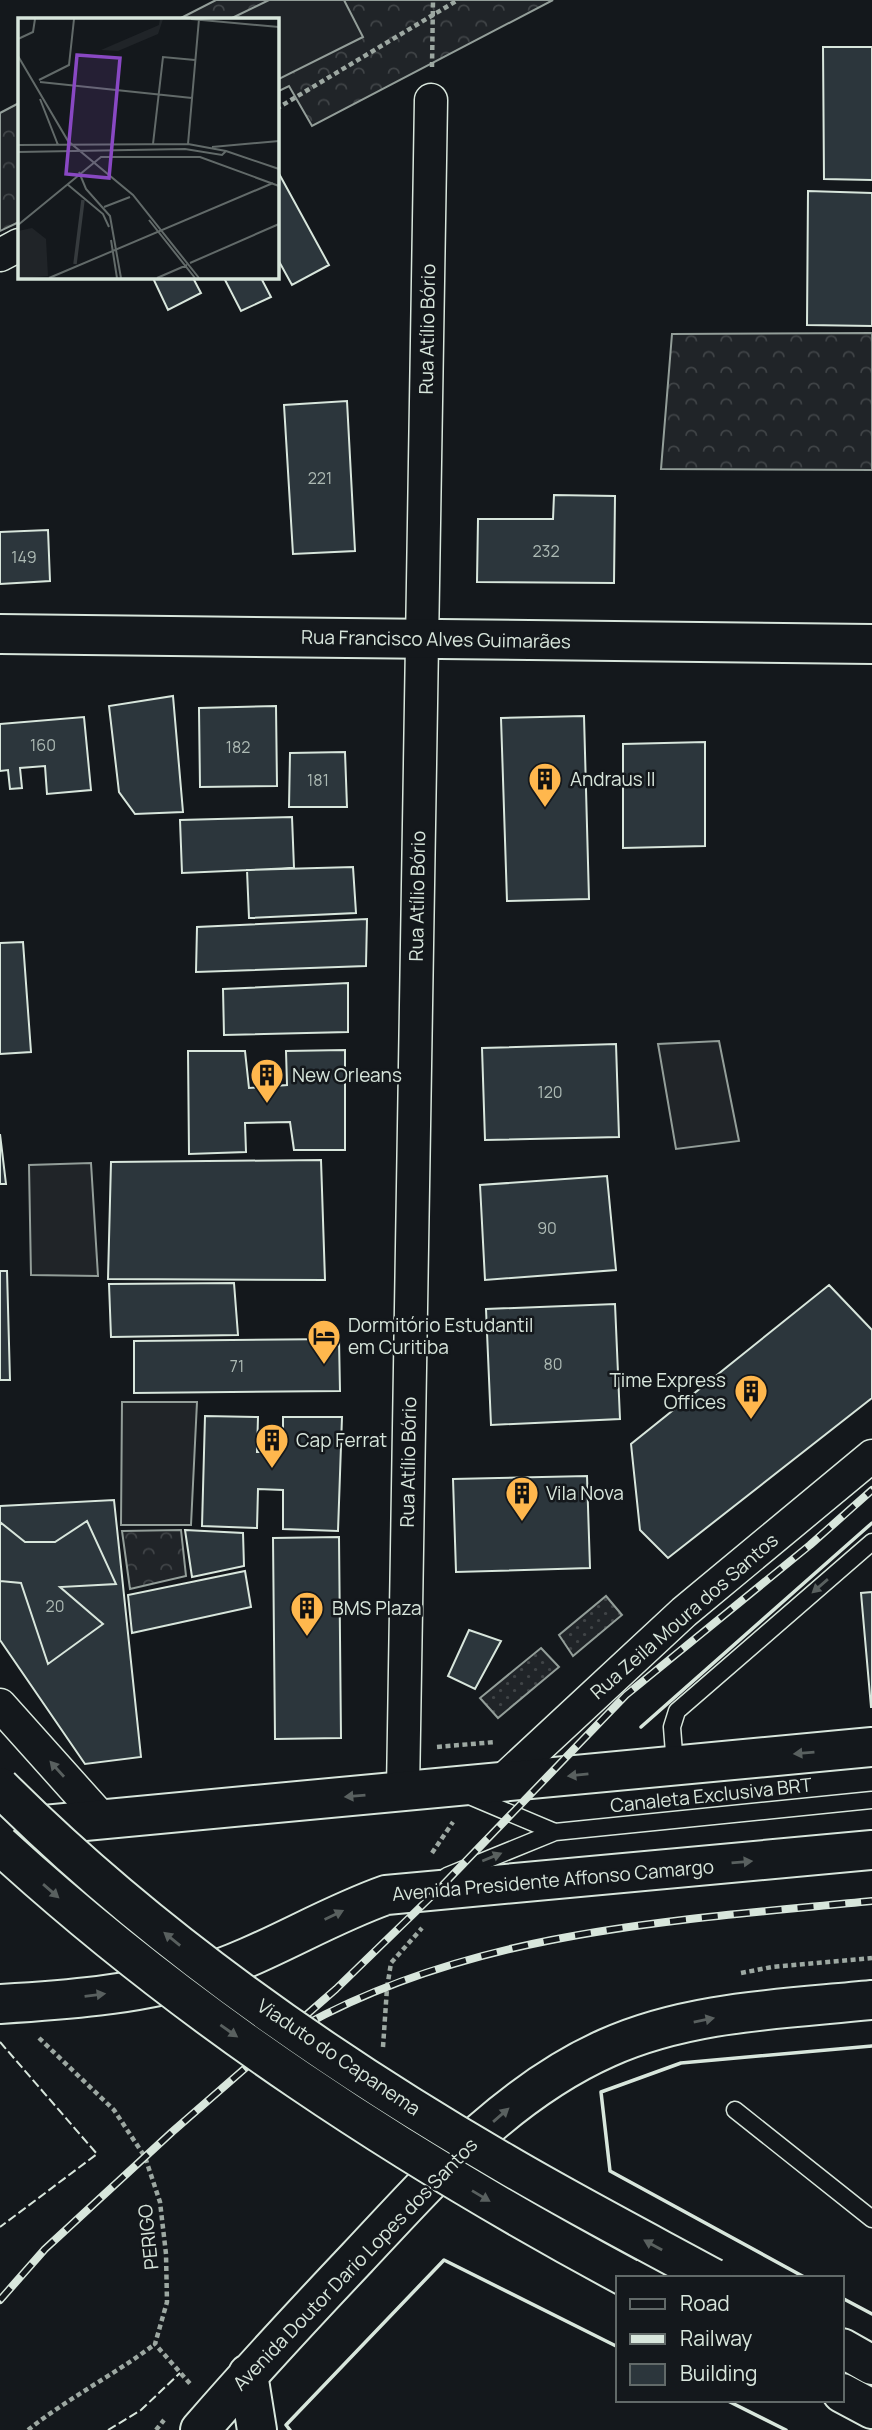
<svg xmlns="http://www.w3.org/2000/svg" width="872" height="2430" viewBox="0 0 872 2430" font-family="Manrope,sans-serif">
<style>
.grass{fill:url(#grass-dots);stroke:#939e99;stroke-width:2}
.forest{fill:url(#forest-crowns);stroke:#939e99;stroke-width:2}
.garden{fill:#202428;stroke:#939e99;stroke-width:2}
.building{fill:#2c363c;stroke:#d8e6dc;stroke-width:2}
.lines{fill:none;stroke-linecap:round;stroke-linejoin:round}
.service-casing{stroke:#d8e6dc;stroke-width:19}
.minor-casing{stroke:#d8e6dc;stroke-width:35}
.tertiary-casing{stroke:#d8e6dc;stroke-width:42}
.secondary-casing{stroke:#d8e6dc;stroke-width:42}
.primary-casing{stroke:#d8e6dc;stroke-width:42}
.path{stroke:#9da8a2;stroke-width:4.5;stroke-dasharray:5 3.5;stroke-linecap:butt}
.service{stroke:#14181c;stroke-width:16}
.minor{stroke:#14181c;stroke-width:32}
.tertiary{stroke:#14181c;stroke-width:38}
.secondary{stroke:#14181c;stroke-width:38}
.primary{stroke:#14181c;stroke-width:38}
.rail-casing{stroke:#d8e6dc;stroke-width:8}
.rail{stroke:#14181c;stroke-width:5;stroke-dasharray:16;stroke-linecap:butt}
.primary-bridge-casing{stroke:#d8e6dc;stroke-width:42;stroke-linecap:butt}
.primary-bridge{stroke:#14181c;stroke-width:38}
.fence{stroke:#d8e6dc;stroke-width:2;stroke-dasharray:9 3.5;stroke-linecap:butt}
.wall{stroke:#d8e6dc;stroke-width:3.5}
.oneway{fill:#59605f}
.labels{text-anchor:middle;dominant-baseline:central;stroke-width:5;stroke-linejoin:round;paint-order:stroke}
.number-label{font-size:16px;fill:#adbab4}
.street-label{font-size:19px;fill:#d8e6dc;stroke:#14181c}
.poi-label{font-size:19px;fill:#d8e6dc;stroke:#14181c;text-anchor:start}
.inset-river{fill:none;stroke:#363b3e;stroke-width:3.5}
.inset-road{fill:none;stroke:#626a69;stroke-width:2}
.view{fill:#8948c3;fill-opacity:0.15;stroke:#8948c3;stroke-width:3.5}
.inset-edge{fill:none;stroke:#d8e6dc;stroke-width:3.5}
</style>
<defs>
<pattern id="grass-dots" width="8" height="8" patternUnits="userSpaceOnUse" patternTransform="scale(1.75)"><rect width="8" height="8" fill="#202428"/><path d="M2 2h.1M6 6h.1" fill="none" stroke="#404447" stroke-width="1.8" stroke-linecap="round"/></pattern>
<pattern id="forest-crowns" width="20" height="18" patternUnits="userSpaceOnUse" patternTransform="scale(1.75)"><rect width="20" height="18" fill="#202428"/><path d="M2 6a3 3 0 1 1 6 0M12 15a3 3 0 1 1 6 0" fill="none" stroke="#404447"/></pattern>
</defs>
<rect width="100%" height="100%" fill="#14181c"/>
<path class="grass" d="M606 1596 622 1615 573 1656 559 1635Z
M541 1648 559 1667 498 1718 480 1698Z"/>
<path class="forest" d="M216 0H553L312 126 289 86 277 92 276 19H179Z
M19 103V222L0 231V113Z
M872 333V470L661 469 672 334Z
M181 1530 186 1576 130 1589 122 1531Z"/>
<path class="garden" d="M269 0H344L363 37 277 80 276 19H230Z
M719 1041 739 1141 676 1149 658 1044Z
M91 1163 98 1276 31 1275 29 1165Z
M122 1402H197L191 1525H121Z"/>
<path class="building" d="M823 47H872V180L824 179Z
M277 170 329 265 292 285 276 256Z
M808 191 872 193V326L807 325Z
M152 276H192L201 293 168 310Z
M223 276H260L271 297 241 311Z
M347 401 355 551 293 554 284 405Z
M554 495 615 496 614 583 477 582 478 519H553Z
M48 530 50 581 0 584V532Z
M173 696 183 812 135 814 119 792 109 706Z
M276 706 277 786 200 787 199 708Z
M584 716 589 899 507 901 501 718Z
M84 717 91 790 47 794 45 766 20 768 22 788 10 789 8 770 0 771V724Z
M705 742V846L623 848V744Z
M345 752 347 807H289L290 753Z
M292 817 294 868 182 873 180 820Z
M353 867 356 913 249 918 247 870Z
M367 919 366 966 196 972 197 927Z
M23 942 31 1052 0 1054V943Z
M348 983V1032L224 1035 223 989Z
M616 1044 619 1137 485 1140 482 1048Z
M345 1050V1150H294L290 1122 245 1123 246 1152 189 1154 188 1051H245L249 1088 287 1085 286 1051Z
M0 1134 6 1184H0Z
M321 1160 325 1280 108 1279 111 1162Z
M607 1176 616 1270 485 1280 480 1185Z
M0 1271H7L10 1380H0Z
M234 1283 238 1335 111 1337 109 1284Z
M829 1285 872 1330V1398L668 1558 640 1530 631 1444Z
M615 1304 620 1419 491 1425 486 1309Z
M339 1339 340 1391 134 1393V1341Z
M205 1416 258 1417 257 1452H283V1417H342L338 1531 283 1529V1490L258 1489 257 1528 202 1526Z
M587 1476 590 1568 456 1572 453 1479Z
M114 1500 141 1757 85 1764 0 1640V1506Z
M87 1521 116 1584 60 1587 103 1624 48 1664 21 1583 0 1581V1522L25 1542H55Z
M185 1530 243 1533 244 1566 192 1577Z
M339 1537 341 1738 275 1739 273 1538Z
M245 1571 251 1607 132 1633 128 1595Z
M872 1592V1707H871L861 1593Z
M469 1630 501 1641 475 1689 448 1676Z"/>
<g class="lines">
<defs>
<path id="service" d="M675 1766 672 1727 677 1711 872 1542
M467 1795 555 1832
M447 1876 555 1832 872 1800
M735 2110 872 2219"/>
<path id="minor" d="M0 255 19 245
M0 1705 103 1820
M501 1782 684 1612 872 1456
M403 1791 431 100"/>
<path id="tertiary" d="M0 634 872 644"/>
<path id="secondary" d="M248 2374 257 2430
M200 2430C251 2371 304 2314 357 2258 432 2178 506 2093 607 2048 689 2011 784 2009 872 2000"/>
<path id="primary" d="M0 1829 872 1747
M0 2004C65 2000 133 1995 195 1977 262 1957 321 1918 386 1895L872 1850
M842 2348 872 2365
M842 2393 872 2409"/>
</defs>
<use href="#service" class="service-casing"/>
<use href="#minor" class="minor-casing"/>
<use href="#tertiary" class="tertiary-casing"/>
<use href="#secondary" class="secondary-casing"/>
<use href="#primary" class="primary-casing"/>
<path class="path" d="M432 67 433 0
M276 109 458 0
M437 1747 495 1742
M432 1853 453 1822
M741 1973 772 1967 872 1958
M39 2038 114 2110 145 2157 160 2202 166 2254 167 2302 155 2344 192 2386
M383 2047 387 1988 391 1963 422 1928
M28 2430C68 2398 114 2375 155 2344
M156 2430 164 2420"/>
<use href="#service" class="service"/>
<use href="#minor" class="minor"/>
<use href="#tertiary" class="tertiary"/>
<use href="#secondary" class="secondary"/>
<use href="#primary" class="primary"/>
<defs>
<path id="rail" d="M303 2026C477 1930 679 1920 872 1901
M0 2300 45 2249 172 2132 336 1989 440 1888 626 1695 810 1545 872 1490"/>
</defs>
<use href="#rail" class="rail-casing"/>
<use href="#rail" class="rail"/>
<defs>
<path id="primary-bridge" d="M0 1787C148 1935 323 2058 504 2163 572 2203 643 2240 713 2278
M0 1845C189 2018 403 2157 628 2278"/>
</defs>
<use href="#primary-bridge" class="primary-bridge-casing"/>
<use href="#primary-bridge" class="primary-bridge"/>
<path class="fence" d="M0 2042 97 2154 0 2227
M108 2430 141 2410 180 2373"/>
<path class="wall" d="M641 1727 872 1523
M806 2278 610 2171 601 2092 681 2063 872 2046
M842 2298 872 2314
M726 2400 786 2430
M290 2430 286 2425 444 2260 618 2347"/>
</g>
<defs><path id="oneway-solid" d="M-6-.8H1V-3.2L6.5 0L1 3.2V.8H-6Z" transform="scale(1.75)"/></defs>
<g class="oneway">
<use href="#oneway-solid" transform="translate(820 1586) rotate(139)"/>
<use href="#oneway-solid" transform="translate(804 1753) rotate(175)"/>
<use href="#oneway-solid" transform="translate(57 1769) rotate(-132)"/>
<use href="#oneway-solid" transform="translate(578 1775) rotate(174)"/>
<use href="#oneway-solid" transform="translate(355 1796) rotate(175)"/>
<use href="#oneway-solid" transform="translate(492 1857) rotate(-22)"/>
<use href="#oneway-solid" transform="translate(742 1862) rotate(-5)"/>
<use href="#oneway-solid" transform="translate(51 1891) rotate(41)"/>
<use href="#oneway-solid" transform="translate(334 1915) rotate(-26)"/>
<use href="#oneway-solid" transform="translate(172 1939) rotate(-141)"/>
<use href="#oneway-solid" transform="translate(95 1995) rotate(-7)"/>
<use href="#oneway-solid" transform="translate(704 2020) rotate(-11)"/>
<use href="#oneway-solid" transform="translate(229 2031) rotate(35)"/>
<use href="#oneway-solid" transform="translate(501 2115) rotate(-41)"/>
<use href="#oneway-solid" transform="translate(481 2196) rotate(31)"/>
<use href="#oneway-solid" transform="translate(653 2245) rotate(-151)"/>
</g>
<defs>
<symbol id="building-pin" viewBox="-11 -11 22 30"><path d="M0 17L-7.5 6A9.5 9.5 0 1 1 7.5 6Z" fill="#ffb74d" stroke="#14181c"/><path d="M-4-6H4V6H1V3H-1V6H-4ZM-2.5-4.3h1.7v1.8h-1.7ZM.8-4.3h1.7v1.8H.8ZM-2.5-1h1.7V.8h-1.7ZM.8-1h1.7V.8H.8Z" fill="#111"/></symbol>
<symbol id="hotel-pin" viewBox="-11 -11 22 30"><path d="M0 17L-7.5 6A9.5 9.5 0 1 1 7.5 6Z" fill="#ffb74d" stroke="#14181c"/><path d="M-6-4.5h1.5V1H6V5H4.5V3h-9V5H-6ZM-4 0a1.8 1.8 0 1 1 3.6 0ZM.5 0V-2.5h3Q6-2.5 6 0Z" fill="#111"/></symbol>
</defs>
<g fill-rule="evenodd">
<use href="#building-pin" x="526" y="760" width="38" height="52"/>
<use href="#building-pin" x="248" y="1056" width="38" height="52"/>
<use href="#hotel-pin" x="305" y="1317" width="38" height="52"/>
<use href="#building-pin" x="732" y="1372" width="38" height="52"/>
<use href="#building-pin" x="253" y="1421" width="38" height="52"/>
<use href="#building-pin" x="503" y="1474" width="38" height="52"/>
<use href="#building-pin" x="288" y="1589" width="38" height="52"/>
</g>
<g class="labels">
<g class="number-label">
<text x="320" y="478">221</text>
<text x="546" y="551">232</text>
<text x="24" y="557">149</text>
<text x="43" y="745">160</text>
<text x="238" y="747">182</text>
<text x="318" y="780">181</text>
<text x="550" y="1092">120</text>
<text x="547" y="1228">90</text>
<text x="553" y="1364">80</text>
<text x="237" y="1366">71</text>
<text x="55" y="1606">20</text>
</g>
<g class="street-label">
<text transform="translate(427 329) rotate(-89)">Rua Atílio Bório</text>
<text transform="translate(436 639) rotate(1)">Rua Francisco Alves Guimarães</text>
<text transform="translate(417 896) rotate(-89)">Rua Atílio Bório</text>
<text transform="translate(408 1462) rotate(-89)">Rua Atílio Bório</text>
<text transform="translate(684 1616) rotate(-41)">Rua Zeila Moura dos Santos</text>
<text transform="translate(711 1795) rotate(-6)">Canaleta Exclusiva BRT</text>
<text transform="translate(553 1880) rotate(-5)">Avenida Presidente Affonso Camargo</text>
<text transform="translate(339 2057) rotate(34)">Viaduto do Capanema</text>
<text transform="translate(148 2237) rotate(-96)">PERIGO</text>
<text transform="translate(355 2264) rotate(-46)">Avenida Doutor Dario Lopes dos Santos</text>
</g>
<g class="poi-label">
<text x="570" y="779">Andraus II</text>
<text x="292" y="1075">New Orleans</text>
<text x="348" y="1325">Dormitório Estudantil<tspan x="348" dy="22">em Curitiba</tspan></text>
<text x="726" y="1380" text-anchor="end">Time Express<tspan x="726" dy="22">Offices</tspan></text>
<text x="296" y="1440">Cap Ferrat</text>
<text x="546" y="1493">Vila Nova</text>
<text x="332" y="1608">BMS Plaza</text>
</g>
</g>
<g transform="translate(18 18)">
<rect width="261" height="261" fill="#14181c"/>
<path d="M142 1H145L140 16 100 33 83 32 141 7Z" fill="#202428"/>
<path d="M14 210 28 221 30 258 0 260V213Z" fill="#202428"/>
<path class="inset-river" d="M57 246 65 182"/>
<path class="inset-road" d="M173 1 261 9M0 21 15 14 17 1M0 38 50 123 115 177 181 260M21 62 51 47 56 1M22 64 174 80M22 81 40 127M135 126 145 39 177 42M170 126 181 1M0 127 170 126 208 133 261 151M194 129 261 123M0 134 167 131 204 137 208 133M61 154 68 171 92 198 103 260M49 166 85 196 91 209M86 189 112 179M131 202 177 260M0 207 83 139H182L261 168M93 222 99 260M172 245 261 206M31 260 255 165M139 260 169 247"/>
<path class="view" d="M59 37 102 40 91 160 48 156Z"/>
<rect width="261" height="261" class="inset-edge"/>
</g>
<rect x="616" y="2276" width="228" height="126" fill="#14181c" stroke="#626a69" stroke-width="2"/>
<rect x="630" y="2299" width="35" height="10" fill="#14181c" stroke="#626a69" stroke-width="2"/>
<text x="680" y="2311" font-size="21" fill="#d8e6dc">Road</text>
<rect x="630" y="2334" width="35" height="10" fill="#d8e6dc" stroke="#626a69" stroke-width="2"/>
<text x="680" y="2346" font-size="21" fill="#d8e6dc">Railway</text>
<rect x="630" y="2364" width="35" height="21" fill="#2c363c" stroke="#626a69" stroke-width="2"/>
<text x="680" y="2381" font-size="21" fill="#d8e6dc">Building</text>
</svg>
